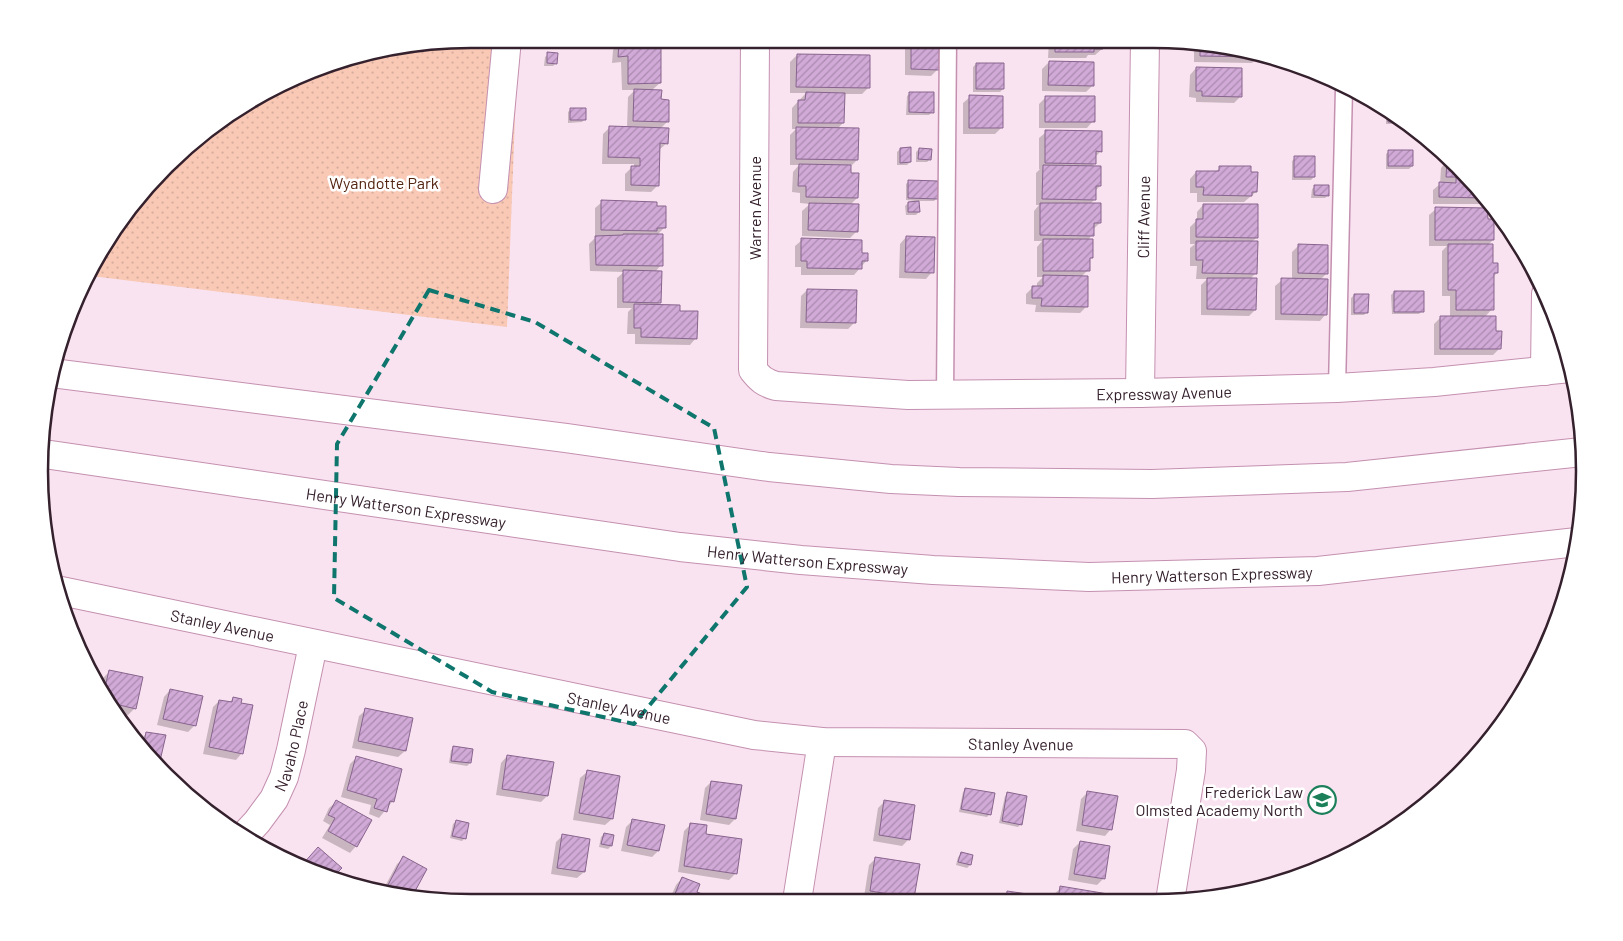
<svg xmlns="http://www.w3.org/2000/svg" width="1623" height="941" viewBox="0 0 1623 941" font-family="Barlow,sans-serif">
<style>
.park{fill:url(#park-dots)}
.shadow{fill:#0003}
.building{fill:url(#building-hatch);stroke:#88648e}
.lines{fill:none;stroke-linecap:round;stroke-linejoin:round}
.lane-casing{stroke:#c490b0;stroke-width:19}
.street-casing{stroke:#c490b0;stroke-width:30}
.highway-casing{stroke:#c490b0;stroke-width:30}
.lane{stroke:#fff;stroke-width:16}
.street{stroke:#fff;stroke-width:28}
.highway{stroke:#fff;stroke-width:28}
.marked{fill:none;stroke:#0f766e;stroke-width:4;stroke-dasharray:10 6;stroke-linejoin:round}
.labels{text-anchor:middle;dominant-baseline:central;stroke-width:5;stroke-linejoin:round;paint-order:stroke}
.park-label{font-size:16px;fill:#532511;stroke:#fff}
.street-label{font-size:16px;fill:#35212d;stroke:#fff}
.poi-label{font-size:16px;fill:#35212d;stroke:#fff;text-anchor:end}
.rim{fill:none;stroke:#35212d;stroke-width:2.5}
</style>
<defs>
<pattern id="park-dots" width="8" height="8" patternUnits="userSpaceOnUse" patternTransform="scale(1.25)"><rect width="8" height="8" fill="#f9c9b6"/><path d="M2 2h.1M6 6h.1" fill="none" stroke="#d6ac9d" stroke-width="1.8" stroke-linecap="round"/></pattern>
<pattern id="building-hatch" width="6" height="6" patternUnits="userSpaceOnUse" patternTransform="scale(1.25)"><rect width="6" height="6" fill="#d1aad7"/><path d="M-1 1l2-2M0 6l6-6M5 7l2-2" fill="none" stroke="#aa8aaf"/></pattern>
</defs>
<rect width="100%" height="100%" fill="#fae3f0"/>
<path class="park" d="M471 39H518L507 327 91 276 112 230 208 128 332 62Z"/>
<path class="shadow" d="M912 39 938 69 931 76 905 75V46Z
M1049 40H1102V49L1095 55H1088L1086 58H1048Z
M620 43 660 83 651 91 660 100 667 122 660 129 667 143 659 150 658 185 651 192 625 191V174L632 167H634V164H602L603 134 609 128H627L628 97 635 90H622L621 62 612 63 613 50Z
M1196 43 1259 55V56L1252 63 1194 62V44Z
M548 54 556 63 553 66H544L545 57Z
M797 55 868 88 862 94H843V123L837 129 857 160 851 166 850 174 857 198 850 205 857 231 850 238 802 236V211L810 204 800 203V193L792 192 793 172 799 165H790V135L796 129H792V108L806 93H790V62Z
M1049 62 1093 85 1086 92 1042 91V69Z
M976 64 1003 89 1000 92H973V67Z
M1196 68 1241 96 1234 103 1196 102V98L1189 97 1190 75Z
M910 93 932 112 929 115H906L907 96Z
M970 97 1001 128 995 134H963V103Z
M1046 97 1093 121 1087 128H1039V104Z
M1386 108 1392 111 1408 124H1386Z
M571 109 585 119 582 122 568 123V112Z
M1046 132 1101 151 1095 157V163L1091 167 1100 186 1095 191V199L1090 204 1100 223 1092 230V235L1088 240 1092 257 1088 261V270L1081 277 1087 306 1080 313 1035 312 1036 305 1026 304V294L1033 287H1037V283L1043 277H1037V247L1042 241H1034V211L1039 205H1036V173L1040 169H1039V138Z
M900 149 910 162 907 165H897V152Z
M919 149 930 159 927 162H916V152Z
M1389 151 1412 166 1409 169H1386V154Z
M1295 158 1314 177 1311 180H1292V161Z
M1447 161H1453L1458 165 1485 198 1479 204H1433V190L1440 184 1441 168Z
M1220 168 1256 192 1244 202H1197V193H1190V179L1196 172H1215Z
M909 181 937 198 934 201H918L919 212 916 215H906L905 206 908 203H916V201L906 200V184Z
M1315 186 1328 195 1325 198H1311L1312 189Z
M602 202 665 227 657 235 661 265 655 272 660 302 656 306 679 312 696 338 690 345 635 344V334H627L628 312 632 308H617V278L624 272 590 271 589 244 597 236H595V208Z
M1203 205 1257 237 1252 242 1256 273 1249 280 1255 310 1249 316 1201 315V285L1207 279H1196L1197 266H1190V248L1195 244H1190V227L1197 220V212Z
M1436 209 1486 221 1493 240 1488 245 1492 264 1497 273 1492 278V309L1484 318 1494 332 1500 348 1493 355H1434V324L1441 317H1450V296H1442V251L1447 246H1429V215Z
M906 237 932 272 926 279 899 278 900 244Z
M802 240 860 254 867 260 854 275H801V267H795V246Z
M1299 245 1326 274 1320 280 1326 314 1320 321 1275 320V286L1282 280H1292V252Z
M807 290 854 323 848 329 800 328 801 296Z
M1394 292 1422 311 1419 314H1392L1391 295Z
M1354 295 1367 312 1364 315H1351V298Z
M110 671 135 708 128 715 116 712 101 687 103 678Z
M170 690 195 725 188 732 157 725 164 697Z
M233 698 242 753 236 760 203 754 213 707 219 701 229 703Z
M366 710 411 719 405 751 398 757 352 748 359 716Z
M147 733 159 760 158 761 141 746 144 736Z
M454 747 470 763 467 766 449 763 451 750Z
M507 756 547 796 541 802 496 795 501 763Z
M356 758 392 802 379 818 369 814 371 805 341 797 350 764Z
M587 772 612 819 605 825 573 820 580 778Z
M711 782 735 819 729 825 700 820 705 788Z
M966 789 990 814 987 817 959 812 963 792Z
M1088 792 1111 829 1105 836 1076 831 1081 799Z
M1008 793 1021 824 1018 827 999 823 1005 796Z
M336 802 356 846 350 853 322 838 330 825 323 821 329 808Z
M884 802 909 839 902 846 873 841 878 808Z
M633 820 658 851 652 857 621 851 626 827Z
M456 821 465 838 462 841 450 838 453 824Z
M691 824 705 835 736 873 729 880 678 872 684 831Z
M604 834 611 846 608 849 599 847 601 837Z
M562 836 584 872 577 878 551 874 556 842Z
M1080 842 1104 878 1097 885 1068 880 1073 849Z
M961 854 970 865 967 868 956 865 958 857Z
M404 858 425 870 411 895 383 890 397 864Z
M876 858 913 897 909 901H891L864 897 869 865Z
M682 878 696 892 717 901H669L676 885Z
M1061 888 1107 895 1106 901H1053L1054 894Z
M1008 892 1032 896 1031 901H1001Z"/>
<path class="building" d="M911 39H939V70L911 69Z
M1055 40H1103V49H1094V52H1055Z
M661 41V83L628 84V56L618 57 619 42Z
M1200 44 1260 55V57L1200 56Z
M547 52 558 53 557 64 547 63Z
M797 54 870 55V88L796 87Z
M1049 61 1094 62V86L1048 85Z
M976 63H1004V89H976Z
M1196 67 1242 68V97L1202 96V91H1196Z
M634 89 662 90 661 99 669 100V122L633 121Z
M806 92 845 93 844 123H798V100H805Z
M909 92H934V113L909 112Z
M969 95 1003 96V128H969Z
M1045 96H1095V122H1045Z
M570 108H586V120H570Z
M1388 109 1392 111 1405 122H1388Z
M609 126 669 128 668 144 660 143 659 186 631 185V166H640V158L608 157Z
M796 127 859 128 858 160 796 159Z
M1045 130 1102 131V152L1096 151V164L1045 163Z
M911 147V162L900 163V148Z
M919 148 932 149 931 160 918 159Z
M1388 150H1413V166H1388Z
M1294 156H1315V177H1294Z
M1447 160H1451L1458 165 1485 198 1439 197V182L1456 183V177H1446Z
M799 164 851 165V173H859L858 198 806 197V186H798Z
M1043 165 1101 166V186H1096V200L1042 199Z
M1219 166H1251V172H1258L1257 192H1252V196L1203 195 1204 187H1196V171H1219Z
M908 180 938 181V199L908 198Z
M1314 185H1329V196L1314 195Z
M601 200 657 202V206H666V228H657V231L601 230Z
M919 201 920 212H908V202Z
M809 203 859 204 858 232 808 230Z
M1040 203H1101V223H1094V236L1040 235Z
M1203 204H1258V238L1196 237V219H1203Z
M1435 207 1487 208 1488 219H1494V240H1435Z
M623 234H663V266L596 265 595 236 623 235Z
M906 236 935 237 934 273 905 272Z
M801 238 862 240V253H868V261H862V269L807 268V261H801Z
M1043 239H1093V258H1090V271H1043Z
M1196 241H1258L1257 274 1202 273 1203 260H1196Z
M1298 244 1328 245V274L1298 273Z
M1448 244H1493V263H1498V273H1494V310H1456V290H1448Z
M623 270 662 271 661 303 623 302Z
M1043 275 1088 276V307L1041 306 1042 298H1032V286H1043Z
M1207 278H1257L1256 310 1207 309Z
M1281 278 1328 279 1327 315 1281 314Z
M807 289 857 290 856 323 806 322Z
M1394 291H1424V312H1394Z
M1354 294H1369L1368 313H1354Z
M634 304 680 305V311H698L697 339 641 337V328H634Z
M1440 316H1496V331H1502L1501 349H1440Z
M109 670 143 677 136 709 111 703 104 692Z
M170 689 203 696 196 726 163 719Z
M233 697 242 699 241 703 253 705 243 754 209 747 219 700 232 702Z
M365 708 413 718 406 751 358 741Z
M146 732 166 735 160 761 156 760 143 747Z
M453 746 473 749 471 763 451 761Z
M507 755 554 762 548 796 502 789Z
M356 756 402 769 394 802 390 801 387 812 374 808 377 799 347 790Z
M587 770 620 776 613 819 579 813Z
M711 781 742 785 736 819 706 814Z
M965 788 995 793 991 815 961 809Z
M1087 791 1118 796 1112 830 1082 825Z
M1007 792 1027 796 1022 825 1002 821Z
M336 800 372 820 357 847 328 831 335 818 328 815Z
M884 800 915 805 910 840 879 835Z
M632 819 665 825 659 851 627 845Z
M456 820 469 823 466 839 452 836Z
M690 823 707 825 706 834 742 839 737 874 684 866Z
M604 833 614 835 612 846 601 844Z
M562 834 590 839 585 872 557 868Z
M1080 841 1110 846 1105 879 1074 874Z
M318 847 342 868 331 879 302 865Z
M961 852 973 855 971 865 958 862Z
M403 856 427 869 413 895 404 894 388 885Z
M875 857 920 864 914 898 870 891Z
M682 877 700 884 697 892 720 901H672Z
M1060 886 1108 894 1107 901H1058Z
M1007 891 1034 895 1033 901H1006Z
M921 895H932V901H921Z"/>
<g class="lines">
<defs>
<path id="lane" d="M1337 388 1344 88
M945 395 948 39"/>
<g id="street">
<path id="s1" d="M755 39 753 370C760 379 765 383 776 386L908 395 1140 393 1337 388 1434 382 1570 368"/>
<path d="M493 189 507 39"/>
<path d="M1545 371 1546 294"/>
<path id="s2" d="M1140 393 1145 40"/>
<path id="s3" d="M61 591 754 735 822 742 1185 744 1192 751 1191 770 1170 901"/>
<path id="s4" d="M244 836 257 822 274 799 284 777 291 750 313 645"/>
<path d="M797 901 822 742"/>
</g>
<g id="highway">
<path d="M52 373 566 438 769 467 891 479 959 482 1152 484 1347 477 1582 452"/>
<path id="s5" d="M44 454 680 547 801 560 933 570 1089 577 1318 571 1577 542"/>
</g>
</defs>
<use href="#lane" class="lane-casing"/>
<use href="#street" class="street-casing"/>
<use href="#highway" class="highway-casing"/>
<use href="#lane" class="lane"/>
<use href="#street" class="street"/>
<use href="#highway" class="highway"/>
</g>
<path class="marked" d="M429 290 535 322 714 428 747 587 634 724 492 692 334 598 337 444Z"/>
<defs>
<symbol id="school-ring" viewBox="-11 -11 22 22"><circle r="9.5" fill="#fff" stroke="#1b805a" stroke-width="1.5"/><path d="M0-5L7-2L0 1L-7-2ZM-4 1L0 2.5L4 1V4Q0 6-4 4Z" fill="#1b805a"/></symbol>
</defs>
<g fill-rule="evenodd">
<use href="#school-ring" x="1306" y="784" width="32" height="32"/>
</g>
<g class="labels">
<g class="park-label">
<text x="384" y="182">Wyandotte Park</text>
</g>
<g class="street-label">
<text transform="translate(754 208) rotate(-90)">Warren Avenue</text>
<text stroke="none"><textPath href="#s2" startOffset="176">Cliff Avenue</textPath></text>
<text stroke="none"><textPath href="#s1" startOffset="748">Expressway Avenue</textPath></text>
<text stroke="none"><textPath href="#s5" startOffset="366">Henry Watterson Expressway</textPath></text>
<text stroke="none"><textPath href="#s5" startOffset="771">Henry Watterson Expressway</textPath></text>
<text stroke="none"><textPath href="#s5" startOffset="1176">Henry Watterson Expressway</textPath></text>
<text stroke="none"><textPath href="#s3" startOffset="165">Stanley Avenue</textPath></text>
<text stroke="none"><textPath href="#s3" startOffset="570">Stanley Avenue</textPath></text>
<text stroke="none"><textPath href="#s3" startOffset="975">Stanley Avenue</textPath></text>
<text stroke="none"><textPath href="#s4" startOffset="104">Navaho Place</textPath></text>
</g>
<g class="poi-label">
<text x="1303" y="791">Frederick Law<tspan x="1303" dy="18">Olmsted Academy North</tspan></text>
</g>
</g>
<path d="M0 0H1623V941H0ZM471 48H1153A423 423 0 0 1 1576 471V471A423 423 0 0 1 1153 894H471A423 423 0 0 1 48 471V471A423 423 0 0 1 471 48Z" fill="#fff" fill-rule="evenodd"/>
<path class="rim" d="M471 48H1153A423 423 0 0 1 1576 471V471A423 423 0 0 1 1153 894H471A423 423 0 0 1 48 471V471A423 423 0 0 1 471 48Z"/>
</svg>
